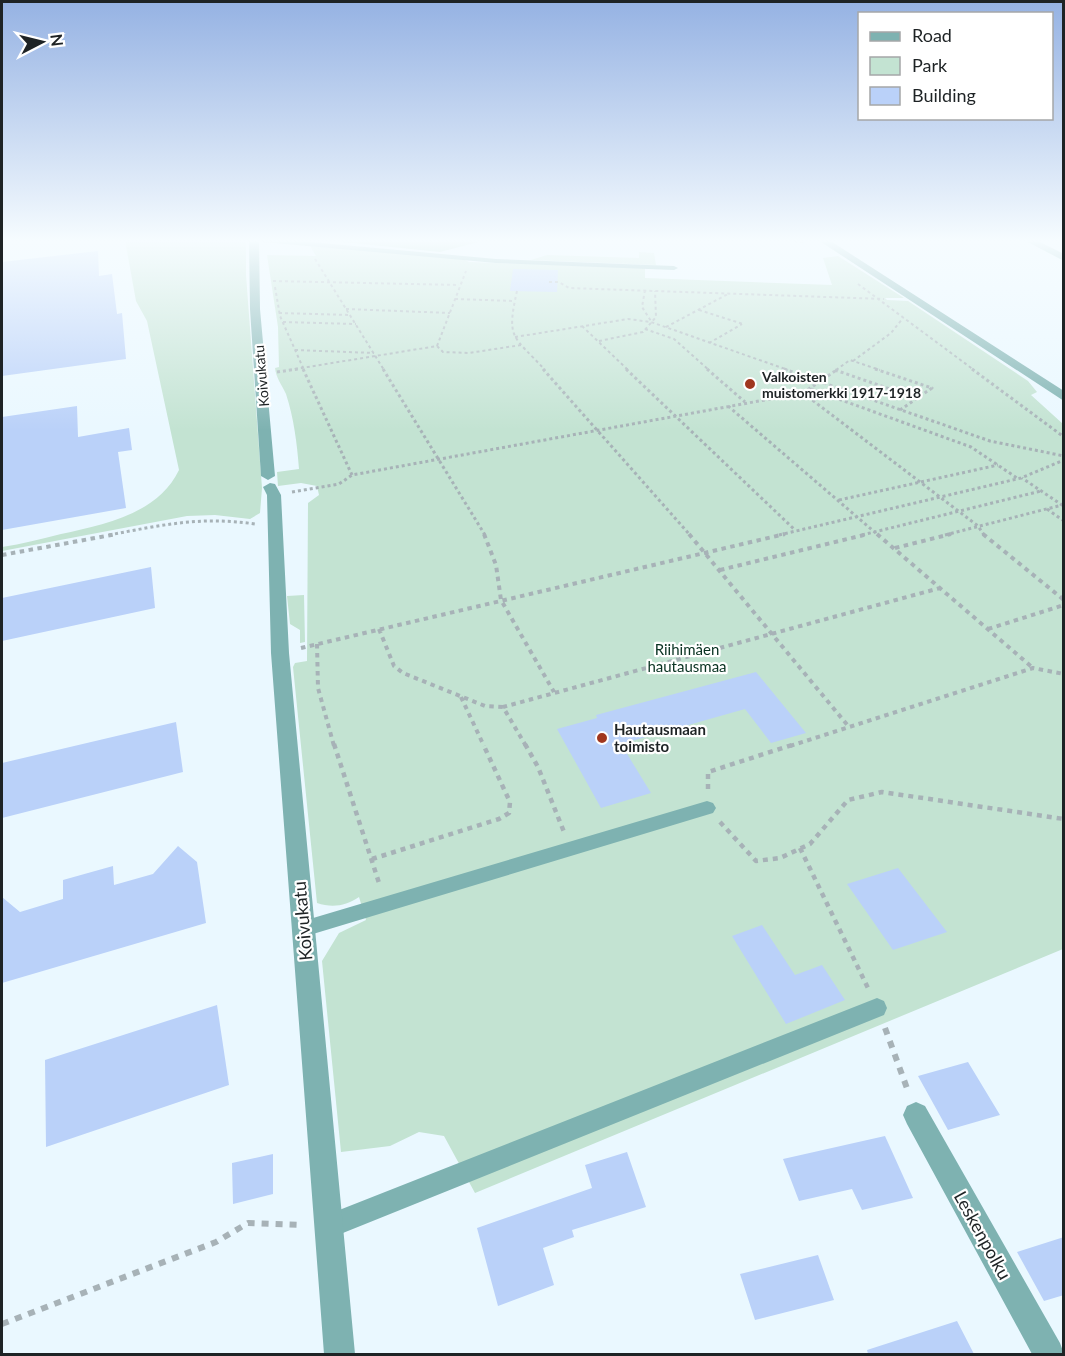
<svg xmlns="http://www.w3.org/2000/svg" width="1065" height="1356" viewBox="0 0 1065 1356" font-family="Lato,sans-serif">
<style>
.green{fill:#c3e3d2}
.forest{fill:#9eceb5}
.building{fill:#bad1f9}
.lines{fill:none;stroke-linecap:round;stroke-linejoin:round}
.path-far4{stroke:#a7b2b7;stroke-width:2;stroke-dasharray:3 3;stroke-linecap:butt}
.path-far3{stroke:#a7b2b7;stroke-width:3;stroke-dasharray:3 3;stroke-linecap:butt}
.path-far2{stroke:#a7b2b7;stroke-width:4;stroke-dasharray:4.5 4.5;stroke-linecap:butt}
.path-far1{stroke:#a7b2b7;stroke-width:4.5;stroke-dasharray:5 5;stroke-linecap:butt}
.path{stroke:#a7b2b7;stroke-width:6;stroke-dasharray:7 7;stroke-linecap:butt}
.lane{fill:#7eb2b1;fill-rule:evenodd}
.street{fill:#7eb2b1;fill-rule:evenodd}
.poi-dot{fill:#a0371f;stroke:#fff;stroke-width:2}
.labels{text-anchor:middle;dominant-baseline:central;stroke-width:4.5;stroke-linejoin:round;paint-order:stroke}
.far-street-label{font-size:14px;fill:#1e2325;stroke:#fff}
.far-poi-label{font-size:14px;font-weight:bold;fill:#1e2325;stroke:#fff;text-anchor:start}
.park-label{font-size:15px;fill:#083221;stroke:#fff}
.poi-label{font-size:15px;font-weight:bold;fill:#1e2325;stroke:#fff;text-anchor:start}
.near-street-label{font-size:18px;fill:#1e2325;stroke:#fff}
</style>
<rect width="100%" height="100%" fill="#eaf8ff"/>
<path class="green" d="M125 240H246V275L262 488 260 513 250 519 215 515 187 516 2 551V547C22 544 41 539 61 534 103 525 158 514 179 470L147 321 136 301Z
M310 246 463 259 469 262 645 268V278L832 285 823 258 838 256 904 298H885L887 300 908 301 1028 381 1037 392 1031 395 1063 424V949L475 1193 444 1136 419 1132 390 1146 341 1152 322 961 339 933 366 920 359 897C346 906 332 908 317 903L293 667 295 663 307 661 308 503 319 495 317 486 301 483 278 486 277 472 299 469C297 443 294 419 286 394 282 385 276 378 275 368L279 367 278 327 267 255 316 256Z
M639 252 654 253 656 265 531 260 547 255 639 258Z
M304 595 305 642 300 643V630L290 624 287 596Z"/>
<path class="forest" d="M324 240H486L440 252Z"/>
<path class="building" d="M98 251 99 276 112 274 117 314 122 313 126 359 2 376V262Z
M513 269 558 270 557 292 510 291Z
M77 406 78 437 129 428 132 450 118 452 126 508 2 530V417Z
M151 567 155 608 2 641V598Z
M756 672 806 733 771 743 745 709 621 744 651 793 601 808 557 729 597 718 596 715Z
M176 722 183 772 2 818V763Z
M178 846 197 862 206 923 2 983V897L20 912 63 899V880L113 866 114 885 153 874Z
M898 868 947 932 893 950 847 884Z
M762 925 795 975 822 965 845 1000 786 1024 732 936Z
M217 1005 229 1085 46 1147 45 1060Z
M968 1062 1000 1115 948 1130 918 1076Z
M885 1136 913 1198 862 1210 852 1189 799 1201 783 1159Z
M627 1152 646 1207 572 1230 574 1237 543 1248 554 1285 498 1306 477 1228 592 1188 585 1165Z
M273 1154V1194L233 1204 232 1163Z
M1064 1237V1295L1044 1301 1017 1252Z
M818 1255 834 1300 755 1320 740 1274Z
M957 1321 974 1354H868L867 1350Z"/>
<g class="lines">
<path class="path-far4" d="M789 240 806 243
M315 259 384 370
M273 281 459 285
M549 282H559L569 288 884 299
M858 284 974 370
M275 287 280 316 304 370
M645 290 642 307 651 321
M517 291C506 340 513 335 545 370
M455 299 515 301
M346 309 450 313
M699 310 743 324
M279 313 350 315
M283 322 356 324
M582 326 628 370
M666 327 728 294
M645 329 674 339 709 370
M515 337 628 319 651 322 788 370
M599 341 643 332 656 317 655 291
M709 343 742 324
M437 346 466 271
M295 350 374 353
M853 361 891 333 903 318
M289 370 437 346 443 352 469 353 521 345
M836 370 850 360 880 370"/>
<path class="path-far3" d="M303 369 352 475
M383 369 485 535
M543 369 690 535
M626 369 795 530
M707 369 745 402
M784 369 990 441 1064 456
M875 369 932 388 900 410
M972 369 1064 437
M835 370 916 398
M277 372 298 369
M811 389 971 447 1017 478
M803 393 978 526 984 535
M728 406 878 535
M292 492 339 484 352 475 803 393 838 369
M839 500 998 465
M1047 509 1064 521
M109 535C162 525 201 516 255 524
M779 535 1021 478 1064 460
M862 535 1041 491
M945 535 1062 505 1022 478"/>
<path class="path-far2" d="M484 534 496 565 501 600 554 692
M689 534 849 727
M877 534 1033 668
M983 534 1064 600
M895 548 951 534
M2 555 117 534
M720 570 868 534
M379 629 394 666 403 673 485 706 503 707
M988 629 1064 605
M317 644 318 688 334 746
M301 648 785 534
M461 697 484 746
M526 746 503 707 940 588
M790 746 1033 668 1064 674"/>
<path class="path-far1" d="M334 744 380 886
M525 744 538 767 564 832
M708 789V772L795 744
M720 822 756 861 780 858 810 844 848 800 882 792 1064 819
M800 848 868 988
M372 859 499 819 509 813 510 802 483 744"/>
<path class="path" d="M885 1028 908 1091
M2 1324 216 1242 248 1223 301 1225"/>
<path class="lane" d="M259 240H289L496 259 674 266 678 268 674 270 496 263 263 242Z
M707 801 713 803 716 808 713 813 303 937 296 935 293 929 296 923 303 921Z
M877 998 884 1001 887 1008 884 1015 328 1239 319 1236 316 1227 319 1218Z"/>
<path class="street" d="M249 240H259L260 309 275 476 268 480 261 476 250 309Z
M818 240H829L1064 391V401Z
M1024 240H1036L1064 254V261Z
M270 483 275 484 281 495 289 653 355 1354H324L271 653 267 495 263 487Z
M916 1102 925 1106 1060 1343 1064 1354H1032L907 1124 903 1115 907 1106Z"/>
</g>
<linearGradient id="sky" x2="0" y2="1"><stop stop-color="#95b2e3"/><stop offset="0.56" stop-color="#f6fcff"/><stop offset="1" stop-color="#f6fcff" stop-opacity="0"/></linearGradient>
<rect width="1065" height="430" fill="url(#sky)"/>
<g class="poi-dot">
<circle cx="750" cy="384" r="6"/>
<circle cx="602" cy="738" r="6"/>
</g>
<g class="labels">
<g class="far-street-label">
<text transform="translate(261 376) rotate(-95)">Koivukatu</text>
</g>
<g class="far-poi-label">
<text x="762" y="376">Valkoisten<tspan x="762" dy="16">muistomerkki 1917-1918</tspan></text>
</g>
<g class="park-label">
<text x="687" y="649">Riihimäen<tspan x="687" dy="17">hautausmaa</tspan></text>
</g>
<g class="poi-label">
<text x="614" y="729">Hautausmaan<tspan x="614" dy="17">toimisto</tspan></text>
</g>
<g class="near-street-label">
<text transform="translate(302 921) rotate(-95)">Koivukatu</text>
<text transform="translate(983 1235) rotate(61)">Leskenpolku</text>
</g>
</g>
<rect width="1065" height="1356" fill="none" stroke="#1e2325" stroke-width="6"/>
<rect x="858" y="12" width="195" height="108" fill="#ffffff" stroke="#a5a7a8" stroke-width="1.5"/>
<rect x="870" y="32" width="30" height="9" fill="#7eb2b1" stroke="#a5a7a8" stroke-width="1.5"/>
<text x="912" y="42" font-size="18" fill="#1e2325">Road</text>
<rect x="870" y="57" width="30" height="18" fill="#c3e3d2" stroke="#a5a7a8" stroke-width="1.5"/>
<text x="912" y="72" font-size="18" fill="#1e2325">Park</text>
<rect x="870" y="87" width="30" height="18" fill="#bad1f9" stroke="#a5a7a8" stroke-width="1.5"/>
<text x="912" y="102" font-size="18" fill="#1e2325">Building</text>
<g transform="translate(42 42) rotate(83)" stroke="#ffffff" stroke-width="4.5" paint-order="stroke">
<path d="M0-4.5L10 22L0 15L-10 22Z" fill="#1e2325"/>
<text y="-9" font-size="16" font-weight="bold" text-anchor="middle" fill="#1e2325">N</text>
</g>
</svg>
